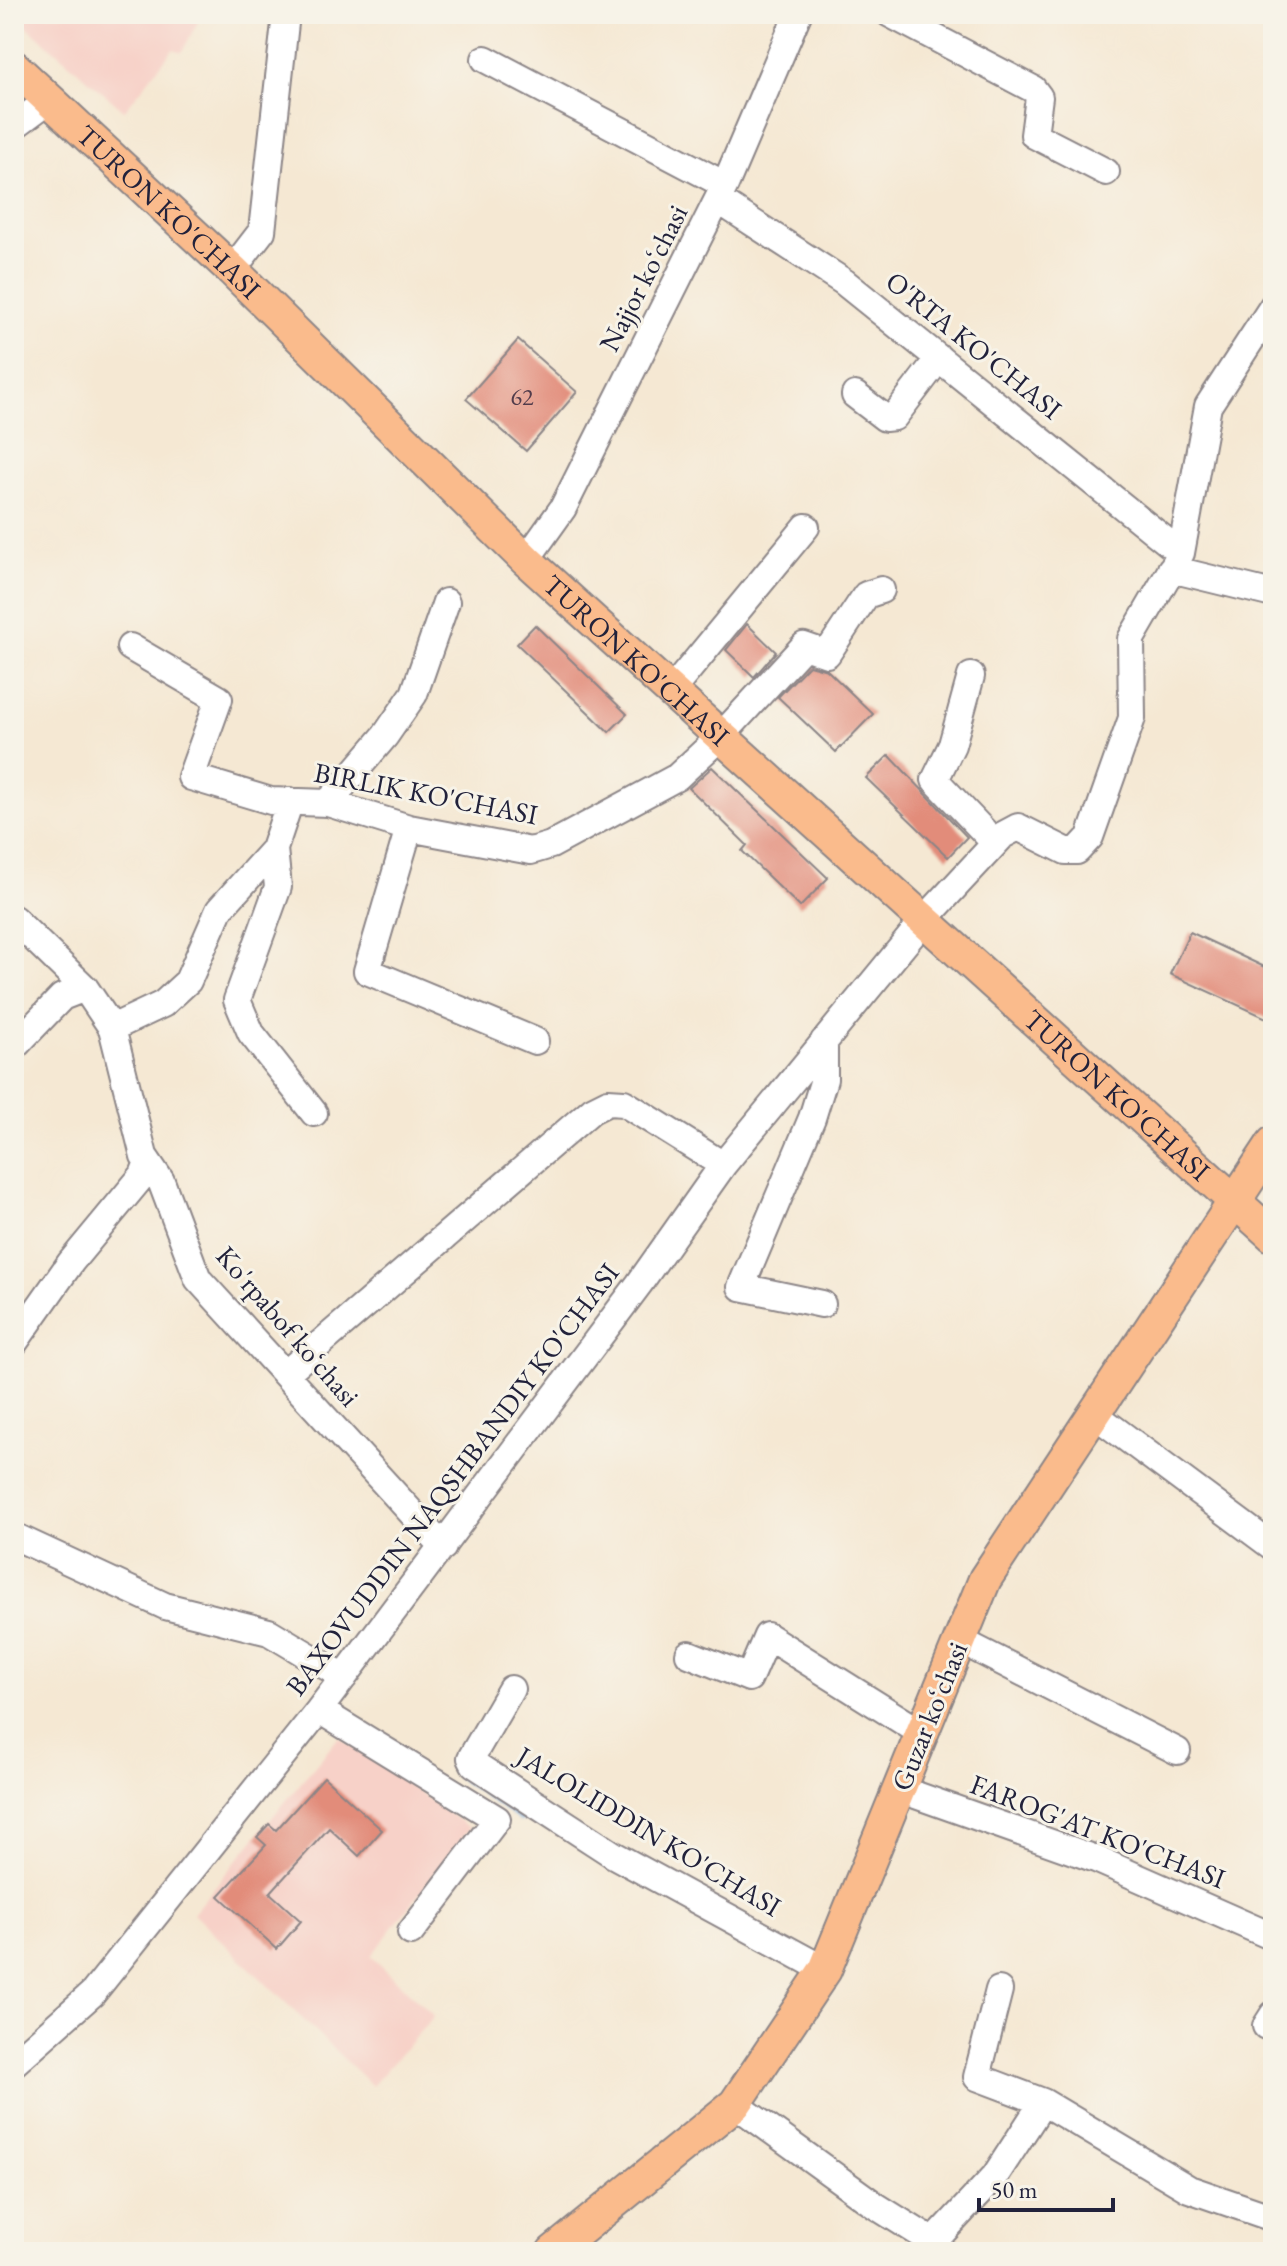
<svg xmlns="http://www.w3.org/2000/svg" width="1287" height="2266" viewBox="0 0 1287 2266" font-family="'EB Garamond',serif">
<style>
.built{fill:#f7d1c8}
.lines{fill:none;stroke-linecap:round;stroke-linejoin:round}
.canal{stroke:#6da9df;stroke-width:18}
.building{fill:#e28c7a}
.minor-casing{stroke:#8c8587;stroke-width:30}
.major-casing{stroke:#8c8587;stroke-width:36}
.minor{stroke:#fff;stroke-width:26}
.major{stroke:#fabb8c;stroke-width:32}
.labels{text-anchor:middle;dominant-baseline:central;stroke-width:6;stroke-linejoin:round;paint-order:stroke}
.number-label{font-size:24px;fill:#523c4b}
.street-label{font-size:28px;fill:#22223b;stroke:#f7f3e8}
</style>
<rect width="100%" height="100%" fill="#f7f3e8"/>
<filter id="ink" filterUnits="userSpaceOnUse"><feTurbulence type="fractalNoise" baseFrequency=".0125" numOctaves="2"/><feDisplacementMap in="SourceGraphic" scale="16" xChannelSelector="R" yChannelSelector="G"/><feConvolveMatrix kernelMatrix="1 2 1 2 8 2 1 2 1" color-interpolation-filters="sRGB"/></filter>
<filter id="wash" filterUnits="userSpaceOnUse"><feTurbulence type="fractalNoise" baseFrequency=".006" numOctaves="4" result="noise"/><feDisplacementMap in="SourceGraphic" scale="32" xChannelSelector="R" yChannelSelector="G"/><feGaussianBlur stdDeviation="1.8" result="paint"/><feColorMatrix in="noise" values="0 0 0 0 0 0 0 0 0 0 0 0 0 0 0 0 0 1.4 0 .05"/><feComposite in="paint" operator="in"/></filter>
<g filter="url(#wash)">
<rect width="100%" height="100%" fill="#f5e8d3"/>
<path class="built" d="M202 14 182 52 173 49 124 111 14 15Z
M339 1737 470 1828 371 1956 434 2016 372 2086 193 1913Z"/>
<g class="lines">
<path class="canal" d="M463 1771 522 1812"/>
</g>
<g id="blocks">
<path class="building" d="M518 340 577 392 526 451 466 399Z
M747 624 776 652 754 677 726 650Z
M535 625 627 714 609 732 517 644Z
M809 665 827 670 873 714 836 752 778 697Z
M889 755 967 837 948 857 866 778Z
M712 767 828 878 800 907 742 851 747 845 689 788Z
M1190 932 1273 971V1021L1170 974Z
M324 1777 382 1830 359 1856 329 1828 270 1893 301 1921 277 1949 219 1896 266 1845 257 1837 269 1824 276 1830Z"/>
</g>
</g>
<g filter="url(#ink)">
<use href="#blocks" fill-opacity="0" stroke="#8c8587" stroke-width="2"/>
<g class="lines">
<defs>
<path id="minor" d="M890 14 1033 89 1039 97 1034 135 1106 172
M485 59 725 185
M14 126 49 100
M718 200 844 282 1181 553
M232 270 262 231 286 14
M855 395 885 418 894 417 939 358
M526 560 563 508 725 185 798 14
M1171 569 1273 594
M130 647 219 699 191 777 271 801 328 803 409 828 531 851 551 845 677 777 721 736 804 646 827 654 866 595 881 590
M971 676 952 745 935 780 995 843
M671 691 806 527
M328 803 385 736 414 694 446 602
M409 828 367 971 535 1041
M274 849 278 887 237 1000 251 1033 314 1113
M14 919 85 988 112 1028 144 1156 161 1181 198 1279 443 1547
M112 1028 163 1004 188 981 219 910 274 849 290 801
M14 1047 62 997 85 988
M822 1304 741 1287 812 1118 824 1079V1041
M14 1343 71 1262 143 1175 148 1162
M285 1374 592 1110 608 1102 624 1103 723 1165
M1094 1414 1273 1547
M14 1536 165 1606 269 1632 344 1677
M959 1640 1177 1751
M689 1654 749 1678 767 1636 920 1732
M511 1689 471 1758 474 1764 614 1855 825 1970
M319 1710 497 1819 411 1932
M899 1789 1096 1859 1273 1937
M999 1990 977 2077 1043 2102
M1266 2026 1273 2015
M14 2063 93 1993 319 1710 639 1284 723 1165 925 919 1003 835 1018 827 1066 851H1077L1090 837 1132 718 1131 639 1181 553 1208 406 1273 306
M735 2104 876 2206 935 2243
M924 2252 995 2176 1043 2102 1189 2189 1273 2218"/>
<g id="major">
<path id="s1" d="M14 67 232 270 526 560 1273 1236"/>
<path d="M553 2252 735 2104 825 1970 985 1579 1273 1143"/>
</g>
</defs>
<use href="#minor" class="minor-casing"/>
<use href="#major" class="major-casing"/>
<use href="#minor" class="minor"/>
<use href="#major" class="major"/>
</g>
</g>
<g class="labels">
<g class="number-label">
<text x="522" y="396">62</text>
</g>
<g class="street-label">
<text stroke="none"><textPath href="#s1" startOffset="212">TURON KO'CHASI</textPath></text>
<text transform="translate(643 278) rotate(-63)">Najjor koʻchasi</text>
<text transform="translate(974 345) rotate(39)">O'RTA KO'CHASI</text>
<text stroke="none"><textPath href="#s1" startOffset="860">TURON KO'CHASI</textPath></text>
<text transform="translate(426 793) rotate(11)">BIRLIK KO'CHASI</text>
<text stroke="none"><textPath href="#s1" startOffset="1508">TURON KO'CHASI</textPath></text>
<text transform="translate(288 1326) rotate(49)">Ko'rpabof koʻchasi</text>
<text transform="translate(452 1479) rotate(-53)">BAXOVUDDIN NAQSHBANDIY KO'CHASI</text>
<text transform="translate(929 1716) rotate(-68)">Guzar koʻchasi</text>
<text transform="translate(649 1831) rotate(31)">JALOLIDDIN KO'CHASI</text>
<text transform="translate(1098 1831) rotate(21)">FAROG'AT KO'CHASI</text>
</g>
</g>
<rect width="1287" height="2266" fill="none" stroke="#f7f3e8" stroke-width="48"/>
<path d="M979 2198v12h134v-12" fill="none" stroke="#22223b" stroke-width="4"/>
<text x="991" y="2198" font-size="24" fill="#22223b" stroke="#f7f3e8" stroke-width="6" paint-order="stroke">50 m</text>
</svg>
